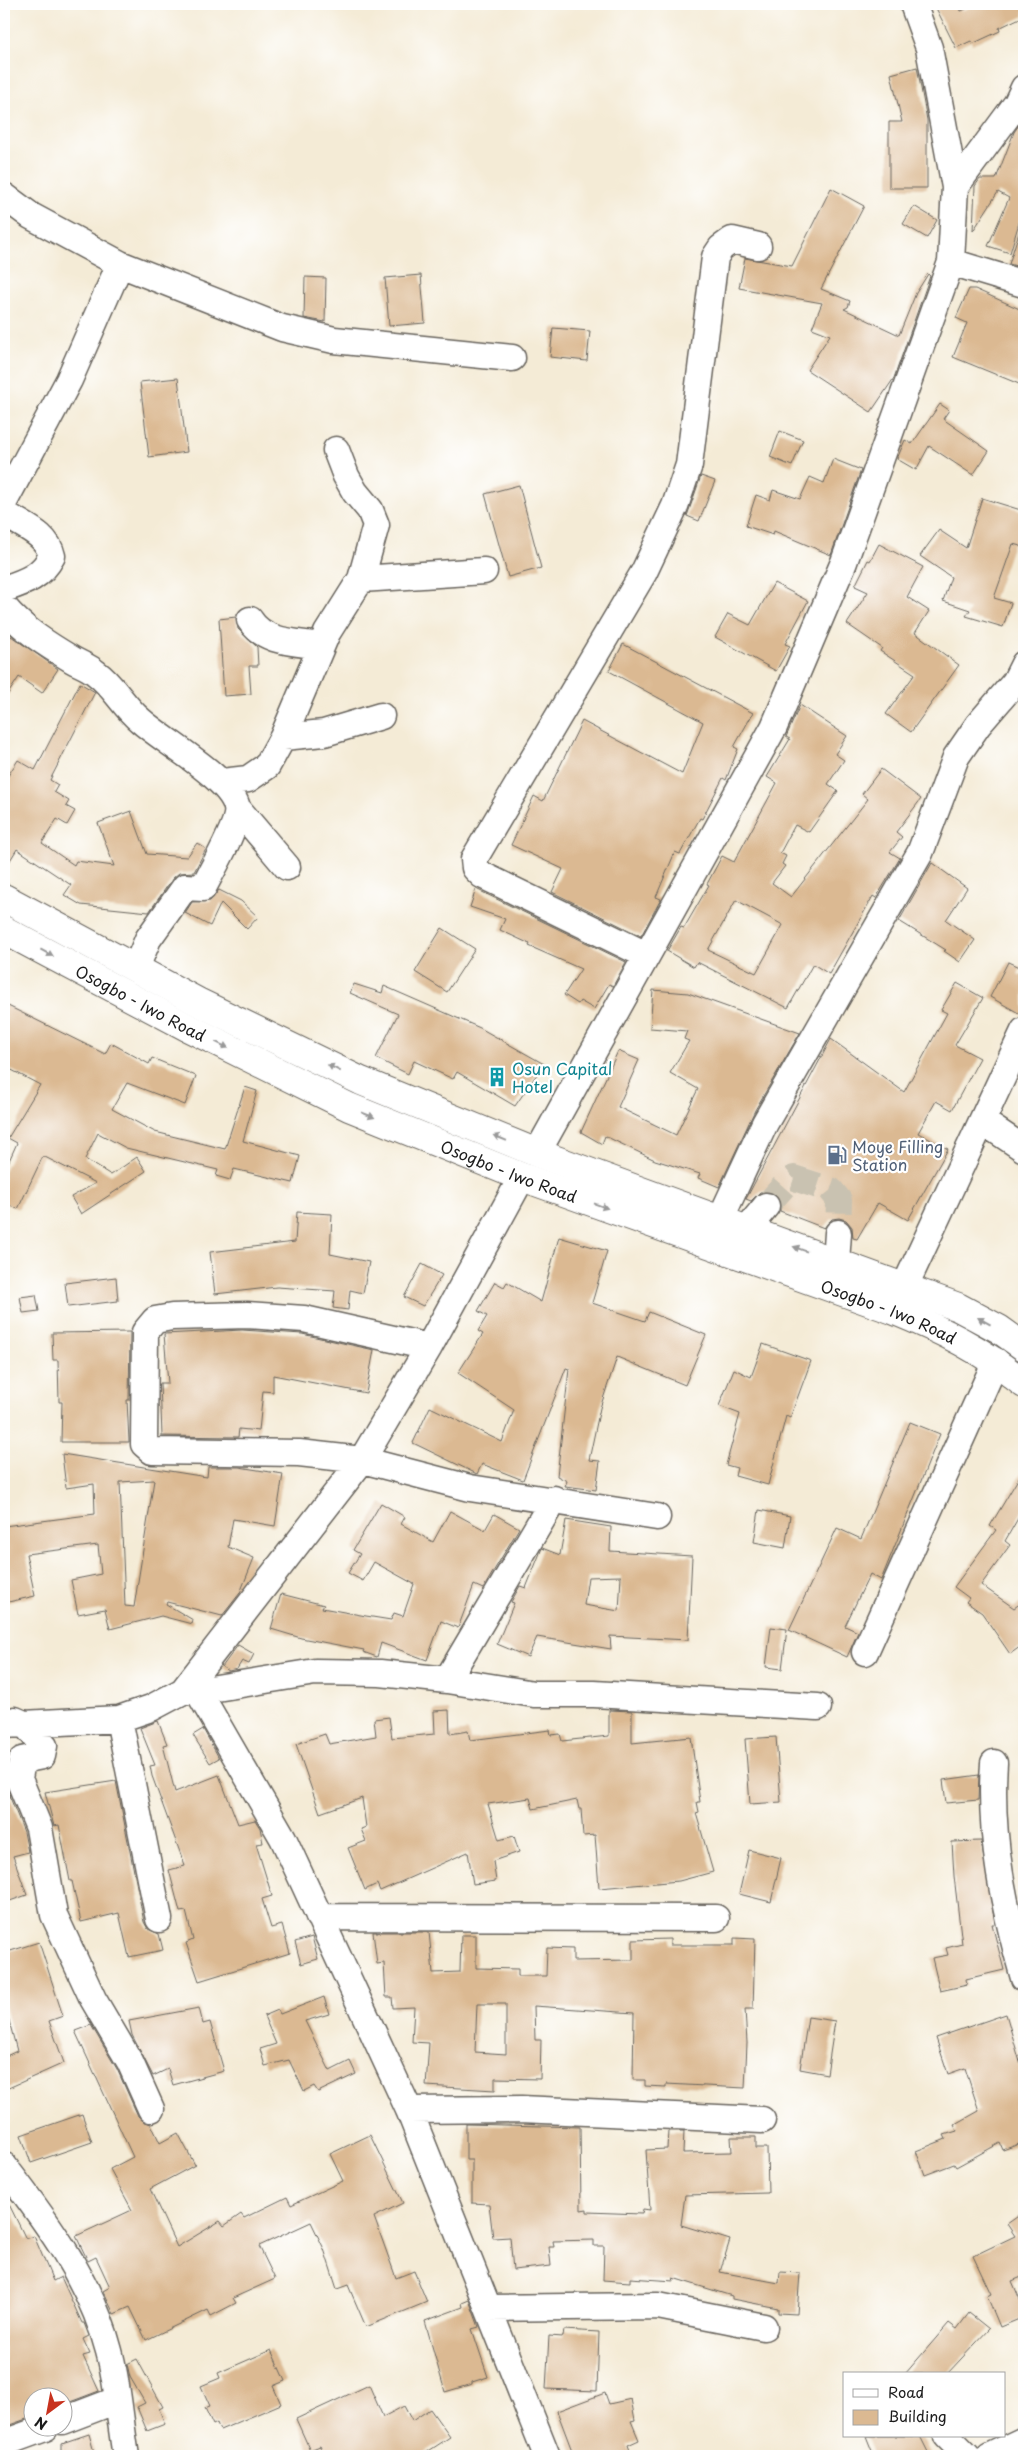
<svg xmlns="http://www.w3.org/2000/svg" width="1028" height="2460" viewBox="0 0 1028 2460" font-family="'Playpen Sans',sans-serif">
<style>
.building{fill:#dbb992;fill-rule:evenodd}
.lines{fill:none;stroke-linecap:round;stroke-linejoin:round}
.minor-tunnel{stroke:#c9c2b1;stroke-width:26;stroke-dasharray:26 13;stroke-linecap:butt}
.minor-casing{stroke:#68645d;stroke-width:29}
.major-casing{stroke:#68645d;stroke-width:30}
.minor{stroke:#fff;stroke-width:26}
.major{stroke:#fff;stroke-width:28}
.oneway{fill:#999}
.labels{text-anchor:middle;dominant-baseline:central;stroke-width:4.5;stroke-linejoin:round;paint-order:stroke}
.street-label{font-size:16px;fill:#1c1c1c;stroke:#fff}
.culture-label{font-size:16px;fill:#0d838f;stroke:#fff;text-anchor:start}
.service-label{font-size:16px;fill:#4e5e75;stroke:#fff;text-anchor:start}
</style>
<rect width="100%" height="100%" fill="#fff"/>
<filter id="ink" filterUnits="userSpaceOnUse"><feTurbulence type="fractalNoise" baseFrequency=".02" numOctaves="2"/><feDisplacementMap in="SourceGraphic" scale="10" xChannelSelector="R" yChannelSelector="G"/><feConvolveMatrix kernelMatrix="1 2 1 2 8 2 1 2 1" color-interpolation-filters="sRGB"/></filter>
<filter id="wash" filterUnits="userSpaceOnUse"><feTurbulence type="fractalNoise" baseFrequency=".0096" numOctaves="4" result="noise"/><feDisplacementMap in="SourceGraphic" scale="20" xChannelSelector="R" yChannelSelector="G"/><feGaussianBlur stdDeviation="1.12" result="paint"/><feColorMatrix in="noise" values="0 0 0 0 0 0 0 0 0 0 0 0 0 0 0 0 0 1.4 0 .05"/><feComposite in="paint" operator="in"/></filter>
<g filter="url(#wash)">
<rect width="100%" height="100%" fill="#f4ebd6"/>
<g id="blocks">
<path class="building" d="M934 4H959L961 11 978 4H1024V16L999 28 1000 31 972 44 971 41 956 48Z
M917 67 927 120V188H889V122H902L891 74Z
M1024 118V206L1010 253 988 246 1009 198 998 192 973 231 975 186 980 179H996L1014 132Z
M831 188 864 206 821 289 850 301 848 307 844 309 899 335 916 293 928 274 930 276 894 378 871 412 807 370 830 335 812 328 822 303 739 288 745 258 792 266Z
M914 206 937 220 927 238 903 224Z
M1021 226 1024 227V268L1009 264Z
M421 275 425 323 389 326 385 278Z
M305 277 326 278 325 322 304 318Z
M969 289H975L1024 311V386L953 357 967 323 956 318Z
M553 328 590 331 587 361 550 357Z
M178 378 187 452 149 457 140 382Z
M940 404 949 410 943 419 989 451 973 475 929 446 916 470 897 459 905 440 912 444Z
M780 431 803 440 792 466 770 457Z
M833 459 861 470 831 555 774 531 773 535 746 526 756 495 770 500 773 490 800 499 810 477 824 483Z
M701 476 715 481 699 521 687 516Z
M519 485 541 568 508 577 485 494Z
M982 498 1024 511V547L1013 544 994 598 1011 603 1003 627 966 616 970 610 943 601 951 577 920 556 939 530 966 548Z
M879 544 923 567 907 597 929 611 915 633 959 665 911 732 886 714 915 674 880 651 882 648 847 624 868 592 855 586 868 560 870 561Z
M774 583 808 601 785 644 790 646 776 671 715 637 728 614 750 625Z
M236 617 238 629 257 647 258 666H249L251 694 224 696 219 619Z
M11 636 58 669 42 693 19 677 4 700V646Z
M623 644 753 713 734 747 738 749 726 780 723 778 702 819 700 818 680 854 675 852 656 897 661 899 641 936 552 892 563 869 511 845 534 796 543 801 582 721 682 774 703 722 609 671Z
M80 683 95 692 50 780 58 785 54 792 69 801 66 806 75 811 67 825 57 819 42 843 74 865 76 861 114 866 98 823 131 811 147 854 187 857 197 843 206 849 194 872 179 873 173 878 149 912 81 905 64 895 71 885 17 849 4 870V782L18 760 35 770Z
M800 705 847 736 835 754 844 760 828 784 838 791 809 832 795 825 780 853 786 856 782 864 785 866 772 883 791 897 868 799 862 794 881 769 921 799 896 832 902 837 890 852 900 858 876 898 873 896 829 974 813 964 788 1008 697 962 694 967 667 951 681 927 684 928 709 885 707 884 722 856 734 862 777 783 767 777 790 739 786 737ZM736 900 783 925 756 973 708 950Z
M932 863 967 888 946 920 975 940 960 962 944 951 946 950 899 921Z
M476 889 626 962 613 986 609 984 594 1009 580 1001 578 1004 564 995 581 969 529 946 530 944 500 930 505 919 470 907Z
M219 890 241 901 258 917 247 929 221 903 210 926 185 913 192 902 210 901Z
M442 928 475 949 447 992 415 972Z
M1008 962 1021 968 1018 974 1024 977V1016L990 997Z
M957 983 983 998 955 1045 980 1058 952 1110 936 1101 918 1133 948 1149 908 1220 878 1203 857 1239 853 1238 852 1227 846 1220 839 1218 832 1219 824 1228 780 1211V1200L775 1194 769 1191 760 1192 751 1201 746 1199 831 1039 904 1092 947 1013 941 1010Z
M354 984 382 993 384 986 480 1028 544 1064 515 1106 457 1072 453 1079 414 1061 408 1074 376 1058 398 1014 350 993Z
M653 990 688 993 800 1033 755 1110 719 1187 698 1178 700 1174 655 1160 605 1136 602 1144 581 1132 618 1051 639 1060 618 1107 676 1135 698 1089 670 1073 689 1041 684 1039 687 1031 650 1028Z
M4 1004 105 1054 111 1043 149 1064 152 1058 196 1076 185 1105 127 1083 112 1109 155 1132 225 1149 245 1087 257 1091 243 1141 300 1156 293 1183 234 1169 230 1180 216 1176 218 1170 126 1148 98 1133 85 1159 111 1175 137 1157 146 1171 81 1214 71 1197 96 1183 43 1156 18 1209 4 1203V1172L17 1143 8 1138 40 1085 4 1066Z
M297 1212 332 1214 330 1254 369 1262 363 1293 350 1290 348 1310 333 1308 335 1291 277 1287 215 1294 210 1252 295 1242Z
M559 1237 607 1251 592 1303 645 1321 649 1312 706 1335 685 1385 617 1357 600 1408 589 1460 600 1461 596 1490 565 1486 567 1481 557 1476 569 1369 566 1368 523 1480 482 1464 477 1474 413 1443 430 1407 502 1442 514 1410 458 1373 483 1334 478 1331 487 1316 478 1311 495 1282 504 1287 507 1282 541 1302Z
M422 1264 442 1275 423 1306 404 1297Z
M116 1277 118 1301 68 1307 65 1283Z
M36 1295 39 1311 23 1313 20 1297Z
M242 1330 302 1334 374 1350 366 1393 273 1375V1392L263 1391 259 1431 239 1429 238 1437 162 1436 160 1383H168L164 1334Z
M130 1332 129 1400H127L129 1442H61L62 1402H59L58 1360H53L52 1333Z
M763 1344 811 1361 790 1418 786 1416 768 1485 735 1476 737 1468 726 1465 740 1414 719 1406 734 1369 751 1377Z
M910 1422 940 1434 881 1580 870 1574 845 1626 858 1632 847 1657 789 1630 837 1528 861 1539Z
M62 1454 207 1477 208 1467H239L283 1474 275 1526 233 1519 228 1547 254 1558 240 1593 222 1616 167 1602 166 1604 193 1620 192 1624 161 1616 110 1629 105 1609 78 1614 71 1580 101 1574 98 1545 26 1554 35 1596 4 1603V1526L95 1514 94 1484 66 1488ZM154 1480 134 1607 125 1606 120 1482Z
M1024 1469V1508L1005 1541 1010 1545 981 1585 1014 1608 1024 1601V1644L1010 1654 982 1613 966 1602 969 1598 954 1587 996 1530 990 1526Z
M381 1503 405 1517 401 1524 433 1542 450 1511 485 1530 494 1514 519 1528 483 1589 474 1585 458 1628 441 1621 427 1660 381 1643 377 1657 363 1652 364 1650 301 1638 271 1629 281 1594 324 1605 322 1608 366 1616 391 1620 394 1613 403 1616 414 1584 374 1562 363 1581 348 1573 360 1554 353 1550Z
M759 1510 790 1516 785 1548 754 1542Z
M566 1520 611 1527 610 1551 692 1556 688 1640 610 1636 611 1649 537 1637 528 1657 497 1644 514 1603 511 1602 520 1586 526 1588 542 1548 560 1555ZM621 1576 619 1611 584 1605 588 1577Z
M771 1627 787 1629 782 1669 766 1667Z
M238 1645 254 1654 249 1664 242 1661 237 1669 229 1671 222 1667Z
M449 1710 450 1734 468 1731 470 1740 550 1730 551 1735 560 1734 562 1741 609 1736V1710L632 1711V1743L691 1737 700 1802H697L699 1812 696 1813 713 1872 679 1881 599 1888 595 1835 583 1836 581 1809H579L577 1800 533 1809 530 1798 488 1804 499 1840 514 1836 519 1852 493 1861 496 1881 473 1884 468 1852 380 1891 377 1884 365 1890 348 1848 366 1841 361 1829 366 1827 362 1798 320 1813 296 1744 325 1734 329 1744 376 1736 374 1719 389 1717 392 1738 435 1734 434 1711Z
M158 1721 167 1744 163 1745 175 1792 219 1775 238 1824 255 1820 260 1828 263 1843 256 1844 272 1896 262 1899 271 1928 282 1925 290 1953 199 1981 186 1943 193 1940 186 1911 180 1912 169 1870 185 1866 152 1776 150 1766 155 1765 140 1728Z
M203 1729 219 1758 210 1763 193 1735Z
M776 1737 781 1802 750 1804 745 1739Z
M4 1766H6L5 1785 24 1832 28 1852 13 1856 27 1895 4 1903Z
M979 1775 978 1800 946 1803 943 1780Z
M116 1781 144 1922 148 1929 159 1934 163 1950 129 1957 119 1913 81 1922 72 1881H70L59 1825 54 1826 45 1792Z
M981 1841 995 1924H992L1004 1970 966 1979 967 1985 940 1991 932 1958 948 1955 946 1948 962 1944 954 1876 952 1842Z
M749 1850 781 1858 771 1902 739 1894Z
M373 1932H429L433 1973 460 1972 461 1935H476V1968L518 1969V1976H546L547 1948 573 1949V1961L633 1960V1940L670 1939V1945H734V1938L755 1939 753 2009H745L747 2043 745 2088 666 2084V2087L645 2086V2080H633L634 2013 534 2006 535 2040H541L540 2079 495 2078V2090L426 2086 429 2043 412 2042 414 2007 393 2008 392 1997H386L384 1963 377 1964ZM477 2004H506V2054L475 2052Z
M312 1937 318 1959 301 1964 295 1942Z
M39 1942 63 2016 49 2021 64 2063 4 2090V2057L17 2051 4 2002V1953Z
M324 1997 329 2014 305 2021 330 2071 350 2061 356 2074 318 2092 314 2086 304 2091 289 2060 265 2066 260 2049 276 2044 264 2016 278 2010 280 2014Z
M199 2008 203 2024 210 2022 224 2071 173 2085 168 2069 153 2076 132 2035 129 2021Z
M1006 2014 1024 2076V2142L1003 2150 1000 2143 956 2167 954 2164 925 2175 916 2151 946 2139 944 2135 957 2131 954 2125 979 2111 965 2068 948 2074 936 2038Z
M808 2017 835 2021 827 2074 800 2069Z
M91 2025 117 2069 138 2116 143 2121 151 2124 160 2143 178 2133 195 2165 150 2189 177 2247 220 2221 224 2226 241 2214 244 2218 287 2197 291 2205 343 2181 330 2154 370 2135 403 2203 374 2217 396 2278 414 2271 427 2302 366 2327 348 2285 337 2289 324 2249 311 2222 259 2246 275 2279 233 2298 236 2303 211 2316 208 2310 146 2340 130 2307 114 2314 103 2291 110 2287 96 2257 88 2261 76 2236 132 2210 110 2169 133 2157 75 2031Z
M82 2114 92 2142 31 2163 21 2135Z
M466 2124 580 2127 581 2210 587 2209V2212L642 2214 643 2209 650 2210 646 2150 667 2149 668 2131H684L683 2153 732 2152 731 2137H756V2148H767L768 2193 685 2195 681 2225 730 2240 720 2272 779 2283 780 2272 800 2273 797 2314 778 2313V2308L732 2299V2296L673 2278 674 2281 630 2278V2282L603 2280 604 2246H594V2240L553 2241 554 2247H549L551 2266 513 2270 510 2237 493 2238 489 2204 472 2203V2160H466Z
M4 2194 26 2239 34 2236 53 2281 61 2277 82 2323H84L89 2336 83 2339 90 2354 83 2356 99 2391 62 2405V2398H32V2417L4 2427Z
M1024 2212V2249L1022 2246 1024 2276 1012 2281 1024 2309V2317L1000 2327 987 2296 991 2294 973 2256 1015 2236 1007 2224Z
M469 2300 479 2327 472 2329 488 2377 472 2382V2384L445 2392 425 2321 463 2307 462 2303Z
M969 2313 989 2329 947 2374H905L949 2323 957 2329Z
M564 2330 599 2332 597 2391 546 2389 549 2336 563 2337Z
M271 2350 285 2381 273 2386 281 2404 220 2430 217 2423 213 2425 205 2408 210 2406 201 2386 220 2378 218 2373Z
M137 2359 163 2407 159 2409 165 2424 147 2431 137 2407 145 2403 130 2377 127 2364Z
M369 2385 383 2417 404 2406 412 2421 430 2409 450 2437 421 2456H325L320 2446 310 2450 296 2419Z
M605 2393 609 2404 631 2399 635 2420 631 2421 639 2440 628 2445 632 2456H574L557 2411Z
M89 2434 95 2456H62V2443Z
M866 2436H920L930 2456H874Z"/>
</g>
</g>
<g filter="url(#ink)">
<use href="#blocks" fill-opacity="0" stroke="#68645d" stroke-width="1"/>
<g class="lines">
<path class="minor-tunnel" d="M766 1206 784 1186 794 1178 831 1190 839 1200 838 1233"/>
<defs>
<path id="minor" d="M955 187 1017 103 1024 88
M4 196 31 216 120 264 282 328 334 340 512 358
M951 262 1024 284
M4 502 69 380 120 264
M4 513C22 526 47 533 52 556 41 577 25 582 4 589
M361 579 484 571
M4 607C22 629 48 645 73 660 80 664 89 667 96 673 114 686 123 706 140 720 163 741 232 779 237 808 240 822 211 872 203 888L185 887 148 939 136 968
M250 620C264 643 296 642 321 646
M283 737 324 733 381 716
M222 782 248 779 267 766 283 737 327 633 361 579 376 525 370 510 355 492 346 476 336 450
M238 809 287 867
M646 955 482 875 475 868 474 859 644 572 675 506 689 465 715 257 721 248 732 240 758 246
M982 1121 1024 1149
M537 1153 774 727 844 562 951 262 955 187 929 48 913 4
M720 1220 765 1123 920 853 956 757 978 725 1015 682 1024 664
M747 1229 766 1206
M836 1262 838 1233
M905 1286 1024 1031
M429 1347 304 1319 247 1315 172 1317 155 1320 145 1332 144 1444 152 1451 299 1453 362 1460 470 1488 657 1517
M865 1652 996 1361
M447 1680 554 1499
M183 1691H198L283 1838 409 2110 547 2456
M198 1691 315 1672 380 1673 447 1680 534 1694H594L818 1707
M119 1719 159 1919
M15 1720C31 1726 32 1735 44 1746L42 1756 22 1760 19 1779 39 1828 54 1915 93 1999 130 2062 151 2109
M4 1725 119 1719 151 1708 183 1691 362 1460 429 1347 522 1177
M994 1763C989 1838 1004 1907 1024 1978
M319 1917 716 1918
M409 2110 521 2109 762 2120
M4 2166C47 2222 91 2281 109 2351 118 2384 120 2422 126 2456
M488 2308 658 2306 764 2327
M62 2421 117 2400
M947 2436 967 2456
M4 2443 45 2428
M990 2456 1024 2440"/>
<g id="major">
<path d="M4 898 198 1002 361 1081 537 1153 958 1307 999 1329 1024 1347"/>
<path id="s1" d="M4 930 187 1027 349 1107 522 1177 893 1310C942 1330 983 1350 1024 1384"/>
</g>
</defs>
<use href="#minor" class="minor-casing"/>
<use href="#major" class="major-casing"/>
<use href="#minor" class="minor"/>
<use href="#major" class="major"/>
</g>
<defs><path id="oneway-solid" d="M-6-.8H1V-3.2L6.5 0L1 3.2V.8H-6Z" transform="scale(1.25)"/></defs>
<g class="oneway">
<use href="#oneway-solid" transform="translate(47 953) rotate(28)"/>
<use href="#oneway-solid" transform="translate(222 1045) rotate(26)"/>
<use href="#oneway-solid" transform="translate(334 1068) rotate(-154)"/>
<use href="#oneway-solid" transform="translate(368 1115) rotate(22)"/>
<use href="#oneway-solid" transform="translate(500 1138) rotate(-158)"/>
<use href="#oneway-solid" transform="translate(601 1206) rotate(20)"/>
<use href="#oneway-solid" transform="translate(800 1249) rotate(-160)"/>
<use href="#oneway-solid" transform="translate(984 1321) rotate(-151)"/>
</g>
</g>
<defs>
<symbol id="building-bare" viewBox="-9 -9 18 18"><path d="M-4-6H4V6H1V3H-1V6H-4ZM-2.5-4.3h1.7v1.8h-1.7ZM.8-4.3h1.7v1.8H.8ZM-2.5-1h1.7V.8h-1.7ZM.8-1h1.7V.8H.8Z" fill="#0f9aa8" stroke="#fff" stroke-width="2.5" paint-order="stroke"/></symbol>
<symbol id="fuel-bare" viewBox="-9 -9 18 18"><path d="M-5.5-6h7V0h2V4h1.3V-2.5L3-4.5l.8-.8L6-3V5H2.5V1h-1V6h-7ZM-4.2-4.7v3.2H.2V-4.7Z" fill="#5c6f8a" stroke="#fff" stroke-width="2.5" paint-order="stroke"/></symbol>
</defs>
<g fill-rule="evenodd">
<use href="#building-bare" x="483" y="1063" width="28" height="28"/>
<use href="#fuel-bare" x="823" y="1141" width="28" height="28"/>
</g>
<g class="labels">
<g class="street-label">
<text stroke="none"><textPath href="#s1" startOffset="155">Osogbo - Iwo Road</textPath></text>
<text stroke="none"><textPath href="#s1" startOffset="560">Osogbo - Iwo Road</textPath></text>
<text stroke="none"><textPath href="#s1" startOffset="965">Osogbo - Iwo Road</textPath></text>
</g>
<g class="culture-label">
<text x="512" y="1068">Osun Capital<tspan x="512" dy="18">Hotel</tspan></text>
</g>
<g class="service-label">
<text x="852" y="1146">Moye Filling<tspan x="852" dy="18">Station</tspan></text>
</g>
</g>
<rect width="1028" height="2460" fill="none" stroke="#fff" stroke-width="20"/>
<rect x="843" y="2372" width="162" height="65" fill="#ffffff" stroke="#a4a4a4"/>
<rect x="853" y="2389" width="25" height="8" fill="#ffffff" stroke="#a4a4a4"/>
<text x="888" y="2398" font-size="15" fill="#1c1c1c">Road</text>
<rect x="853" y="2410" width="25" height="15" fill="#dbb992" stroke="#a4a4a4"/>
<text x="888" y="2422" font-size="15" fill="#1c1c1c">Building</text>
<g transform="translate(48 2412) rotate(212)"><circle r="24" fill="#ffffff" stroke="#a4a4a4"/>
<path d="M0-4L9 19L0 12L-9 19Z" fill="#c8321e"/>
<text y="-8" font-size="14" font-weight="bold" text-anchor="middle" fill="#1c1c1c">N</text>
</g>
</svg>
